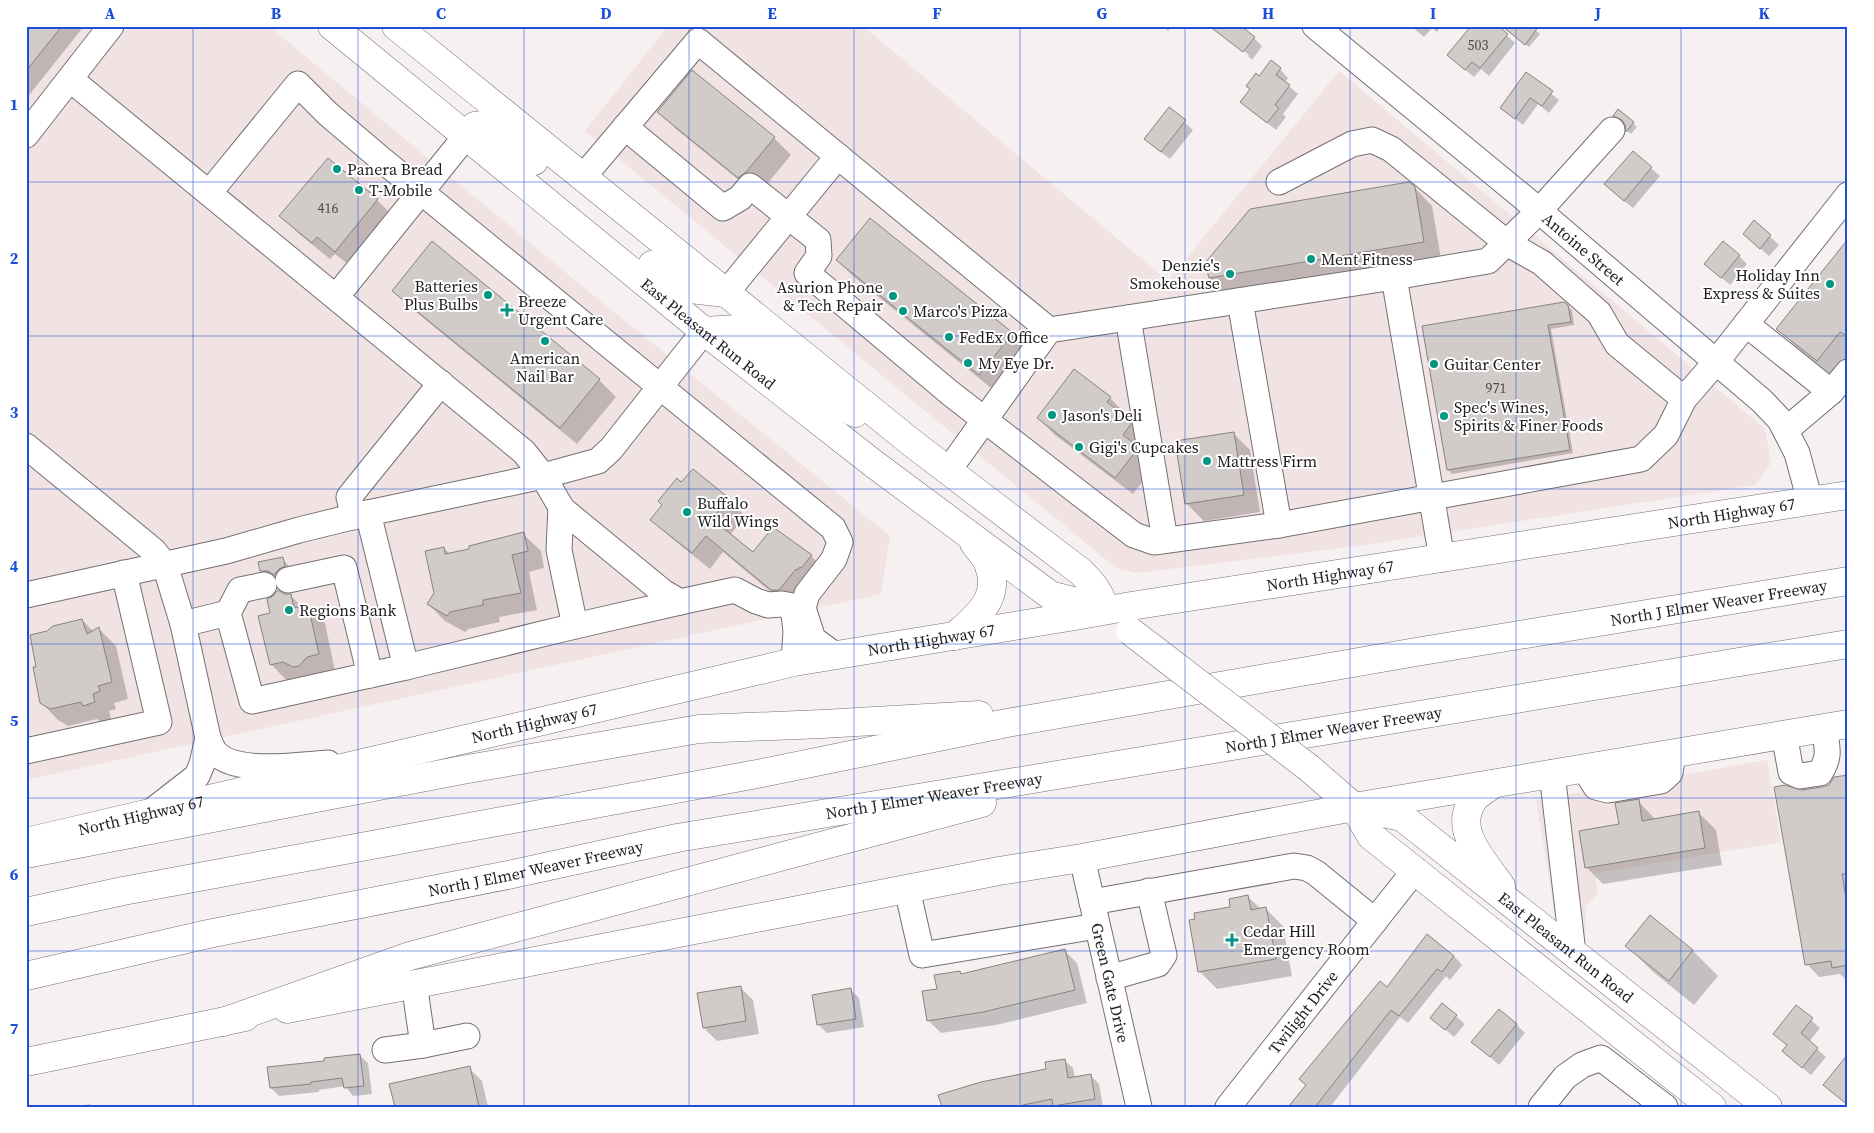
<svg xmlns="http://www.w3.org/2000/svg" width="1874" height="1133" viewBox="0 0 1874 1133" font-family="'Source Serif 4',serif">
<style>
.built{fill:#f1e2e3}
.shadow{fill:#0003}
.building{fill:#d1ccc9;stroke:#888381}
.lines{fill:none;stroke-linecap:round;stroke-linejoin:round}
.minor-casing{stroke:#757070;stroke-width:27}
.major-casing{stroke:#757070;stroke-width:29}
.highway-casing{stroke:#757070;stroke-width:29}
.minor{stroke:#fff;stroke-width:25}
.major{stroke:#fff;stroke-width:28}
.highway{stroke:#fff;stroke-width:28}
.major-bridge-casing{stroke:#757070;stroke-width:29;stroke-linecap:butt}
.major-bridge{stroke:#fff;stroke-width:28}
.grid{fill:none;stroke:#1d4ed8;stroke-width:1;stroke-opacity:0.55}
.poi-dot{fill:#029584;stroke:#fff;stroke-width:2}
.labels{text-anchor:middle;dominant-baseline:central;stroke-width:4;stroke-linejoin:round;paint-order:stroke}
.number-label{font-size:14px;fill:#4c4949}
.poi-label{font-size:16px;fill:#201d1e;stroke:#fff;text-anchor:start}
.street-label{font-size:16px;fill:#201d1e;stroke:#fff}
.neatline{fill:none;stroke:#1d4ed8;stroke-width:2}
.grid-label{font-size:16px;text-anchor:middle;font-weight:bold;fill:#1d4ed8}
</style>
<rect width="100%" height="100%" fill="#f7f0f1"/>
<path class="built" d="M26 26H269L571 277 890 536 881 594 26 780Z
M668 26H863L1168 281 1339 71 1765 429 1771 463 1755 485 1358 546 1136 573 1116 568 585 131Z
M1767 760 1781 842 1595 873 1598 894 1586 906 1585 940 1555 915 1536 800Z"/>
<path class="shadow" d="M26 26H84L26 99Z
M1162 26H1172L1168 31Z
M1411 26H1441L1437 32 1432 28 1424 37Z
M1496 26 1515 43 1489 76 1481 69 1474 77 1457 63Z
M1531 26 1540 34 1529 47 1514 35Z
M1217 31 1254 38 1262 46 1252 60 1248 56 1249 55 1224 36V38Z
M1280 69 1288 78 1285 83 1298 94 1283 114 1286 117 1276 130 1242 102 1259 78Z
M1527 74 1559 100 1549 113 1538 104 1523 125 1502 108Z
M1170 109 1193 130 1170 159 1154 147Z
M659 112 774 138 791 155 763 189 756 194 676 129Z
M1614 116 1633 123 1637 127 1631 134 1627 131 1625 122Z
M1633 153 1660 176 1633 208 1614 193Z
M1415 188 1432 206 1441 259 1227 295 1210 278Z
M377 200 394 217 353 268 335 254 330 259 298 233 281 216Z
M870 219 1012 334 1029 351 996 392 854 277 837 260Z
M1754 222 1779 245 1769 256 1753 242Z
M1848 241V379L1843 385 1803 354 1778 329Z
M1739 256 1747 264 1730 285 1706 264Z
M394 291 599 380 616 397 577 444 411 308Z
M1564 303 1572 310 1574 325 1551 329 1573 453 1452 474 1448 470 1424 327Z
M1110 398 1127 415 1125 418 1147 439 1152 469 1133 494 1055 435 1038 418Z
M1233 433 1250 450 1260 512 1204 521 1187 504 1177 442Z
M693 470 728 499 745 516 730 535 753 553 811 556 829 573 789 607 723 552 710 569 669 536 652 519Z
M523 534 541 551 544 568 529 572 537 610 499 617 500 622 468 629 465 632 445 621 428 604 435 593 444 548 450 554 470 550Z
M282 559 299 576 279 588 261 570Z
M283 595H290L302 607 308 606 325 623 335 671 288 682 271 664 272 614Z
M82 620 93 631 99 629 116 646 128 699 114 703 116 709 109 711 111 719 101 722 97 719 68 726 58 720 41 702 37 668Z
M1848 776V980H1846L1840 974 1819 977 1807 964 1802 792 1822 788Z
M1638 801 1656 820 1699 813 1716 830 1722 865 1603 884 1586 867Z
M1248 897 1261 909H1266L1283 926 1292 976 1217 989 1200 972 1191 921 1232 908Z
M1650 917 1693 951 1718 976 1694 1005 1652 971 1627 946Z
M1064 950 1077 963 1087 1003 996 1025 941 1033 928 1020 938 990 960 973 962 975Z
M1454 956 1462 965 1450 980 1446 976 1408 1023 1400 1017 1330 1107H1289L1387 989Z
M740 987 753 1000 759 1034 717 1041 704 1028 698 994Z
M851 990 859 998 864 1027 827 1033 818 1024Z
M1443 1005 1465 1024 1454 1037 1432 1018Z
M1796 1007 1820 1028 1809 1042 1826 1057 1811 1075 1792 1059 1787 1046 1775 1034Z
M1516 1024 1525 1033 1499 1065 1473 1042Z
M359 1055 368 1063 372 1094 353 1096 345 1086 319 1090V1092L279 1096 271 1088 326 1062Z
M1064 1060 1073 1068 1075 1078 1090 1075 1099 1084 1103 1107H939L1048 1070Z
M469 1068 482 1081 488 1107H396Z
M90 1104 93 1107H75Z
M154 1105 156 1107H135Z"/>
<path class="building" d="M26 26H62L26 71Z
M1209 26H1241L1255 37 1243 52Z
M1471 26H1498L1508 34 1480 68 1472 62 1465 70 1447 55Z
M1502 26H1539L1525 45Z
M1271 60 1281 68 1276 75 1290 85 1275 105 1279 108 1267 123 1240 102 1250 89 1246 86 1256 73 1259 76Z
M692 70 775 137 746 172 738 178 657 112Z
M1526 72 1553 91 1542 106 1530 98 1515 119 1500 108Z
M1169 107 1186 120 1161 152 1144 139Z
M1618 109 1634 122 1626 132 1625 125 1622 120 1613 116Z
M1633 151 1652 167 1624 201 1604 184Z
M328 158 378 199 335 252 317 237 312 243 279 216Z
M1409 182 1415 187 1424 242 1209 278 1205 263 1250 209Z
M870 218 1013 333 979 375 836 260Z
M1754 220 1771 235 1760 249 1743 234Z
M1848 239V337L1840 332 1817 361 1776 329Z
M432 241 600 379 560 428 392 291Z
M1723 241 1740 255 1721 278 1704 264Z
M1564 302 1568 305 1571 322 1548 325 1570 450 1447 470 1422 326Z
M1074 369 1111 397 1107 402 1131 421V424L1123 435 1134 443 1136 451 1115 478 1037 418Z
M1234 432 1244 495 1185 504 1175 441Z
M693 469 729 498 712 519 753 552 773 527 812 555 801 568 800 567 798 570 796 569 779 590H771L706 536 692 553 650 520 662 505 658 501 677 478 681 482Z
M524 532 528 551 512 555 521 593 483 600V605L450 612 447 616 427 604 434 593 425 551 444 547 445 554 469 549V546Z
M283 557 285 566 279 569 274 575 268 571H260L258 562Z
M278 590 284 594H291L294 608 308 605 319 654 307 657 299 666 293 667 283 662 270 665 258 616 270 613 267 599 273 596Z
M82 619 87 634 99 627 112 682 98 686 100 691 93 694 95 702 83 706 81 702 50 709 40 703 33 667H36L30 635 47 631 53 626Z
M1848 775V874H1842L1848 910V965L1832 968 1831 961 1805 965 1774 787 1785 785 1802 790 1822 787 1829 785 1834 777Z
M1639 799 1642 821 1699 811 1705 848 1585 868 1579 831 1619 824 1615 803Z
M1248 895 1251 910 1266 907 1276 959 1198 972 1189 920 1195 919 1194 913 1230 907 1229 899Z
M1650 915 1693 950 1669 981 1625 946Z
M1427 934 1454 956 1442 972 1437 969 1399 1016 1391 1010 1315 1107H1288L1306 1085 1299 1079 1380 981 1387 987Z
M1065 949 1075 990 983 1012 927 1021 922 991 937 989 934 975 960 971 961 974Z
M741 986 746 1021 703 1028 697 993Z
M851 988 856 1019 817 1025 812 995Z
M1442 1003 1457 1015 1445 1030 1430 1018Z
M1796 1005 1813 1018 1801 1033 1818 1048 1802 1068 1782 1051 1787 1045 1773 1034Z
M1499 1009 1517 1024 1490 1057 1471 1042Z
M360 1054 364 1086 344 1088 342 1078 311 1082V1084L270 1088 267 1067 324 1061V1058Z
M1848 1054V1105L1823 1085Z
M1065 1059 1068 1078 1091 1074 1095 1099 1053 1106 1052 1099 1023 1105V1107H942L938 1095 981 1082 1046 1069 1045 1062Z
M470 1066 479 1107H395L389 1084Z"/>
<g class="lines">
<defs>
<g id="minor">
<path id="s1" d="M1315 26 1524 198 1762 401 1780 420 1797 453 1810 501"/>
<path d="M70 79 524 452 543 476 562 509 663 592 680 602 735 590 756 601 768 605 782 604 803 608"/>
<path d="M625 127 723 208 740 198 750 186 818 240 819 256 807 273 950 393 1079 493 1134 535 1154 542 1279 525 1641 459 1666 435 1684 399 1716 362 1848 195"/>
<path d="M26 135 111 26"/>
<path d="M583 177 698 41 1049 330"/>
<path d="M1279 182 1352 144 1372 140 1391 149 1507 243 1542 263 1599 313 1617 344 1684 399"/>
<path d="M209 193 298 84 328 114 381 159 833 528 840 542 834 559 807 594 803 608 813 639 835 655"/>
<path d="M1394 277 1488 261 1539 211 1612 130"/>
<path d="M726 293 838 156"/>
<path d="M336 297 466 136"/>
<path d="M1240 301 1279 525"/>
<path d="M1128 318 1165 540"/>
<path d="M1746 324 1831 392 1786 430"/>
<path d="M1831 392 1848 372"/>
<path d="M26 446 154 551 165 565 183 624 228 613"/>
<path d="M948 471 1049 330 1394 277 1442 559"/>
<path d="M561 507 559 550 575 626"/>
<path d="M354 517 349 497 441 383"/>
<path d="M288 580 344 568 370 675"/>
<path d="M264 585 240 590 228 613 252 701 406 667 368 513"/>
<path d="M26 595 226 551 299 530 368 513 543 476 598 461 611 449 704 331"/>
<path d="M793 607 796 631 794 662"/>
<path d="M183 624 208 738C210 743 212 748 215 752 235 775 299 765 328 763"/>
<path d="M406 667 575 626 680 602"/>
<path d="M1784 734 1791 772 1800 776 1820 773C1831 755 1827 748 1824 728"/>
<path d="M26 751 159 722 124 573"/>
<path d="M1584 768 1596 787 1608 790 1661 781 1670 773 1673 753"/>
<path d="M1552 773 1573 953"/>
<path d="M152 811 197 776 202 764 208 738"/>
<path id="s2" d="M1082 858 1139 1107"/>
<path d="M907 889 922 955 1097 926"/>
<path d="M1092 902 1294 866 1307 868 1316 873 1375 921"/>
<path d="M1109 978 1158 964 1164 955 1149 891"/>
<path d="M414 983 423 1045 467 1036"/>
<path d="M385 1050 423 1045"/>
<path id="s3" d="M1228 1107 1415 870"/>
<path d="M1541 1107 1565 1077 1582 1065 1601 1058 1665 1107"/>
</g>
<g id="major">
<path id="s4" d="M332 26 704 331 874 464 1050 595 1099 608"/>
<path d="M396 26 912 443 1081 572C1093 584 1101 594 1105 610"/>
<path d="M466 136 475 126 483 125 503 137 534 161"/>
<path d="M652 265 681 288 726 293"/>
<path d="M704 331 737 329 816 392 855 413"/>
<path d="M955 636C978 615 1002 598 988 563 985 556 978 549 974 543"/>
<path d="M1309 768 1354 807 1371 836 1712 1107"/>
<path d="M1493 784C1487 789 1479 793 1474 799 1451 829 1484 861 1501 886"/>
<path id="s5" d="M1368 810 1402 817 1768 1107"/>
<path id="s6" d="M26 842 794 662 1075 616 1131 606 1848 495"/>
<path d="M287 1009 999 871 1082 858 1354 807 1848 724"/>
<path d="M26 1062 245 1017"/>
</g>
<g id="highway">
<path d="M26 854 462 770 699 729 822 724 979 715"/>
<path id="s7" d="M26 912 123 891 757 774 1007 723 1416 652 1848 581"/>
<path id="s8" d="M26 976 208 934 508 875 677 838 1848 644"/>
<path d="M223 1022 410 956 982 803"/>
</g>
</defs>
<use href="#minor" class="minor-casing"/>
<use href="#major" class="major-casing"/>
<use href="#highway" class="highway-casing"/>
<use href="#minor" class="minor"/>
<use href="#major" class="major"/>
<use href="#highway" class="highway"/>
<defs>
<path id="major-bridge" d="M1130 631 1309 768"/>
</defs>
<use href="#major-bridge" class="major-bridge-casing"/>
<use href="#major-bridge" class="major-bridge"/>
</g>
<path class="grid" d="M193 26V1107M358 26V1107M524 26V1107M689 26V1107M854 26V1107M1020 26V1107M1185 26V1107M1350 26V1107M1516 26V1107M1681 26V1107M26 182H1848M26 336H1848M26 489H1848M26 644H1848M26 798H1848M26 951H1848"/>
<g class="poi-dot">
<circle cx="337" cy="169" r="5"/>
<circle cx="359" cy="190" r="5"/>
<circle cx="1311" cy="259" r="5"/>
<circle cx="1230" cy="274" r="5"/>
<circle cx="1830" cy="284" r="5"/>
<circle cx="488" cy="295" r="5"/>
<circle cx="893" cy="296" r="5"/>
<path d="M504.5 302.5h5v5h5v5h-5v5h-5v-5h-5v-5h5z"/>
<circle cx="903" cy="311" r="5"/>
<circle cx="949" cy="337" r="5"/>
<circle cx="545" cy="341" r="5"/>
<circle cx="968" cy="363" r="5"/>
<circle cx="1434" cy="364" r="5"/>
<circle cx="1052" cy="415" r="5"/>
<circle cx="1444" cy="416" r="5"/>
<circle cx="1079" cy="447" r="5"/>
<circle cx="1207" cy="461" r="5"/>
<circle cx="687" cy="512" r="5"/>
<circle cx="289" cy="610" r="5"/>
<path d="M1229.5 932.5h5v5h5v5h-5v5h-5v-5h-5v-5h5z"/>
</g>
<g class="labels">
<g class="number-label">
<text x="1478" y="45">503</text>
<text x="328" y="208">416</text>
<text x="1496" y="388">971</text>
</g>
<g class="poi-label">
<text x="347" y="169">Panera Bread</text>
<text x="369" y="190">T-Mobile</text>
<text x="1321" y="259">Ment Fitness</text>
<text x="1220" y="265" text-anchor="end">Denzie's<tspan x="1220" dy="18">Smokehouse</tspan></text>
<text x="1820" y="275" text-anchor="end">Holiday Inn<tspan x="1820" dy="18">Express &amp; Suites</tspan></text>
<text x="478" y="286" text-anchor="end">Batteries<tspan x="478" dy="18">Plus Bulbs</tspan></text>
<text x="883" y="287" text-anchor="end">Asurion Phone<tspan x="883" dy="18">&amp; Tech Repair</tspan></text>
<text x="518" y="301">Breeze<tspan x="518" dy="18">Urgent Care</tspan></text>
<text x="913" y="311">Marco's Pizza</text>
<text x="959" y="337">FedEx Office</text>
<text x="545" y="358" text-anchor="middle">American<tspan x="545" dy="18">Nail Bar</tspan></text>
<text x="978" y="363">My Eye Dr.</text>
<text x="1444" y="364">Guitar Center</text>
<text x="1454" y="407">Spec's Wines,<tspan x="1454" dy="18">Spirits &amp; Finer Foods</tspan></text>
<text x="1062" y="415">Jason's Deli</text>
<text x="1089" y="447">Gigi's Cupcakes</text>
<text x="1217" y="461">Mattress Firm</text>
<text x="697" y="503">Buffalo<tspan x="697" dy="18">Wild Wings</tspan></text>
<text x="299" y="610">Regions Bank</text>
<text x="1243" y="931">Cedar Hill<tspan x="1243" dy="18">Emergency Room</tspan></text>
</g>
<g class="street-label">
<text stroke="none"><textPath href="#s1" startOffset="349">Antoine Street</textPath></text>
<text stroke="none"><textPath href="#s4" startOffset="486">East Pleasant Run Road</textPath></text>
<text stroke="none"><textPath href="#s6" startOffset="1738">North Highway 67</textPath></text>
<text stroke="none"><textPath href="#s6" startOffset="1332">North Highway 67</textPath></text>
<text stroke="none"><textPath href="#s7" startOffset="1721">North J Elmer Weaver Freeway</textPath></text>
<text stroke="none"><textPath href="#s6" startOffset="928">North Highway 67</textPath></text>
<text stroke="none"><textPath href="#s6" startOffset="522">North Highway 67</textPath></text>
<text stroke="none"><textPath href="#s8" startOffset="1331">North J Elmer Weaver Freeway</textPath></text>
<text stroke="none"><textPath href="#s8" startOffset="926">North J Elmer Weaver Freeway</textPath></text>
<text stroke="none"><textPath href="#s6" startOffset="118">North Highway 67</textPath></text>
<text stroke="none"><textPath href="#s8" startOffset="521">North J Elmer Weaver Freeway</textPath></text>
<text stroke="none"><textPath href="#s5" startOffset="244">East Pleasant Run Road</textPath></text>
<text stroke="none"><textPath href="#s2" startOffset="128">Green Gate Drive</textPath></text>
<text stroke="none"><textPath href="#s3" startOffset="121">Twilight Drive</textPath></text>
</g>
</g>
<rect width="1874" height="1133" fill="none" stroke="#ffffff" stroke-width="55"/>
<rect x="28" y="28" width="1818" height="1078" class="neatline"/>
<g class="grid-label">
<text x="110" y="19">A</text>
<text x="276" y="19">B</text>
<text x="441" y="19">C</text>
<text x="606" y="19">D</text>
<text x="772" y="19">E</text>
<text x="937" y="19">F</text>
<text x="1102" y="19">G</text>
<text x="1268" y="19">H</text>
<text x="1433" y="19">I</text>
<text x="1598" y="19">J</text>
<text x="1764" y="19">K</text>
<text x="14" y="110">1</text>
<text x="14" y="264">2</text>
<text x="14" y="418">3</text>
<text x="14" y="572">4</text>
<text x="14" y="726">5</text>
<text x="14" y="880">6</text>
<text x="14" y="1034">7</text>
</g>
</svg>
